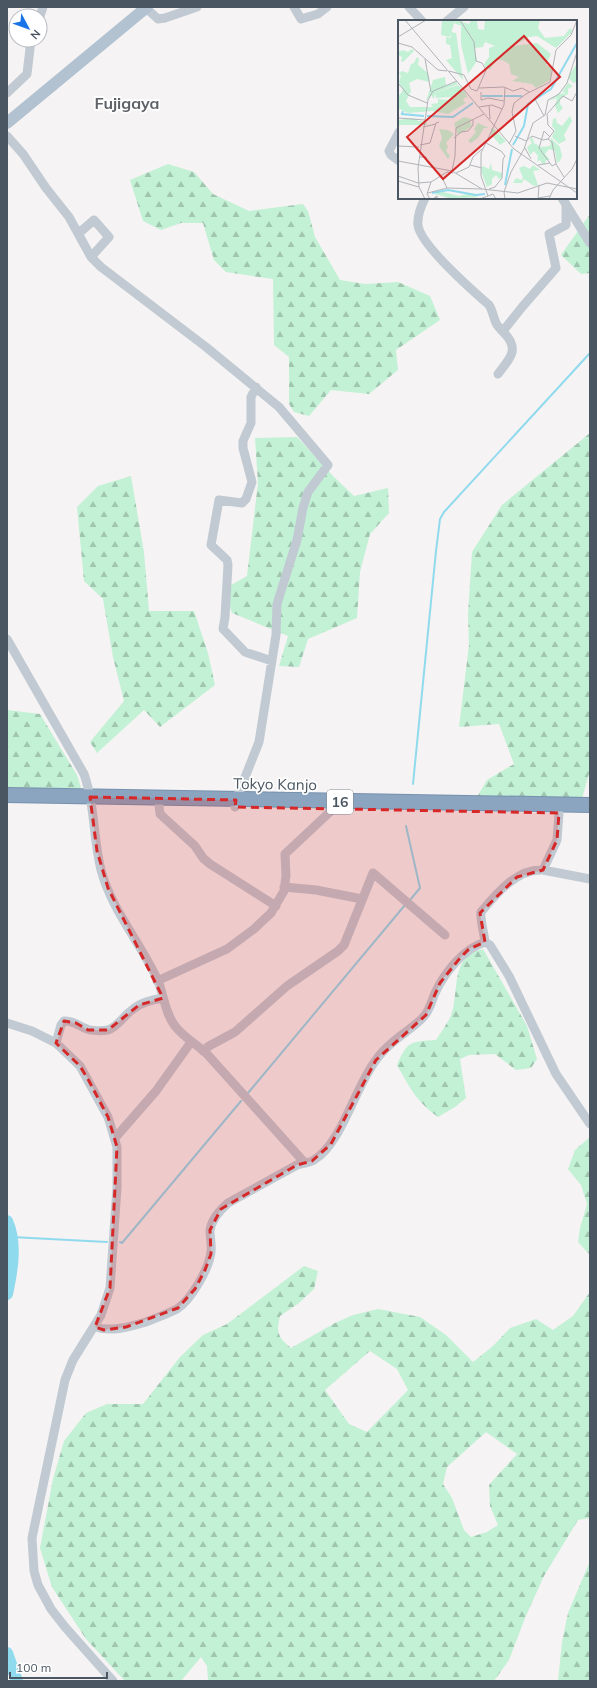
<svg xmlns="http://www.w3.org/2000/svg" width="597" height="1688" viewBox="0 0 597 1688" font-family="Mulish,sans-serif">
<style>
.forest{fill:url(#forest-firs);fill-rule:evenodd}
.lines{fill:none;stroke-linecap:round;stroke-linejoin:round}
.stream{stroke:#90daee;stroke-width:2}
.river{stroke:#90daee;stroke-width:12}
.highway-casing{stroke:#7690ad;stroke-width:16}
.minor{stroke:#c1cad2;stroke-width:9}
.major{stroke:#b3c2d1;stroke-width:12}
.highway{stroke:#8ba5c1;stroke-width:14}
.marked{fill:#d62828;fill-opacity:0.2;stroke:#d62828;stroke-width:3;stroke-dasharray:8 5;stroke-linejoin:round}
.labels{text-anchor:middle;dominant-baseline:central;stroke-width:3.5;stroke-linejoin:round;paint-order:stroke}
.shield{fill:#fff;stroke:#808990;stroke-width:1}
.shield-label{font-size:14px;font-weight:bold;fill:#4a5661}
.street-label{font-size:15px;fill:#4a5661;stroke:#fff}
.neighbourhood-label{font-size:16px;font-weight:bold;fill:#5f6368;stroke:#fff}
.inset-river{fill:none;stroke:#90daee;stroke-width:2}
.inset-road{fill:none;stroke:#b1b4b9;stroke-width:1}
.view{fill:#d62828;fill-opacity:0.15;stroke:#d62828;stroke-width:2}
.inset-edge{fill:none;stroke:#4a5661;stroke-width:2}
</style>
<defs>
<pattern id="forest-firs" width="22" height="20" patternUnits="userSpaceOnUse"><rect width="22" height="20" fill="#c3f1d5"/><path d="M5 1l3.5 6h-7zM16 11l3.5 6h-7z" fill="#a0c6b0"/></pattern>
</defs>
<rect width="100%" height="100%" fill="#f5f3f3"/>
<path class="forest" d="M168 164 194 172 213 194 249 211 303 204 308 211 315 237 340 280 365 284 398 282 430 296 440 320 396 350 398 370 369 394 331 390 309 416 294 412 289 404V357L274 345 273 279 226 272 214 260 203 223H181L161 230 143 221 130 180Z
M590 214V273L581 274 561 255Z
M590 433V770L581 802 477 797 487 780 514 764 499 724 459 727 469 645 468 615 472 552 502 505Z
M297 437 334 477 354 496 388 488 389 513 370 534 360 572 357 618 308 639 299 667 279 666 288 636 232 613 224 589 247 576 258 483 255 438Z
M131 476 144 552 149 611H194L208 653 215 685 160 727 144 710 97 753 90 742 124 701 113 657 103 599 84 581 77 507 98 486Z
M7 710 40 714 77 775 82 791 7 790Z
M483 949 527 1026 537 1059 531 1068 516 1070 495 1054 469 1055 460 1059 466 1098 455 1107 438 1117C416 1101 410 1088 397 1065 408 1040 410 1042 436 1040 441 1032 447 1024 451 1016 460 992 449 956 483 949Z
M590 1137V1255L578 1242 580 1228 587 1204 581 1185 568 1169 575 1150Z
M304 1266 318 1271 314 1289 299 1303 280 1316C276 1333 278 1337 291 1348L335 1323 353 1315 378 1309 420 1317 446 1335 473 1362 493 1346 510 1328 536 1319 553 1330 573 1316 590 1292V1518L578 1520 544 1576 525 1618 509 1660 494 1681H208L207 1666 201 1657 181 1681H125L86 1639 52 1587 40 1548 53 1479 64 1441 86 1413 107 1404H143L180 1357 203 1335 227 1324ZM370 1351 397 1369 408 1390 367 1432 349 1424 325 1390ZM486 1432 517 1454 489 1485 490 1506 498 1525 487 1532 471 1537 464 1530 452 1498 443 1484 447 1467Z
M590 1561V1681H558L562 1642 568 1613Z"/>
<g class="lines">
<path class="stream" d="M413 784 436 551 440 519 444 512 590 353
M406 826 420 888 410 900
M248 1093 405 905
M12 1237 107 1242
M120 1242 122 1243 241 1101"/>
<path class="river" d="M7 1221C17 1243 12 1271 7 1294
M7 1653 17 1681"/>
<defs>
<path id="highway" d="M7 795 590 805"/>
</defs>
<use href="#highway" class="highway-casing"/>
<path class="minor" d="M294 7 301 19 318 14 327 7
M409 7 422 21
M146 8 158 19 165 18 197 7
M40 16 43 7
M447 21 464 7
M7 93 27 74 31 40
M399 132 389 151 391 155 399 161
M7 136 23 154 46 188 69 217 91 257 101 267 206 347 279 407 328 465 308 492 303 508 297 540 277 604 276 635 259 742 236 800 235 807
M425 198C421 206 417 216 418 225 420 245 473 291 489 305 493 311 493 317 496 323 498 327 503 332 506 335 520 351 508 360 498 374
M562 198 590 243
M79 233 94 220 109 237 91 257
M503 331 523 306 556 268 549 234 566 225V204
M256 387 251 397V423L243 441V448L252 482 246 499 242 503 219 500 211 545 227 560 228 565 225 617 223 629 245 652 272 661
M7 639 84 774C95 805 93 838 101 870 112 911 141 943 158 981 164 996 165 1013 175 1026 184 1038 197 1044 207 1054L304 1162
M159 806 160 814 195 846 203 858 210 864 276 906
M543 870 557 840 559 813
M590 879 543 870C517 868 496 894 481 912 480 919 484 933 485 942L490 945 509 976 556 1074 590 1124
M284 887 316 890 362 899
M157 981 227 949 254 929 271 913 284 891 286 876 285 854 333 809
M7 1023 32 1031 56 1043 80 1066 108 1117 117 1147V1188L110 1288 101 1315 73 1360 65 1380 32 1538 34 1571 38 1585 51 1609 65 1627 113 1681
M56 1043 61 1025 64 1021C74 1020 78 1026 87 1029 91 1031 103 1031 108 1030 118 1027 124 1015 132 1010 141 1002 152 1000 163 998
M203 1051 209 1046 235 1032 287 986 338 951 344 945 373 873 445 935
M115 1138 156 1091 191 1042
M95 1327C112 1332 129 1327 146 1322 156 1318 167 1314 177 1309 191 1300 209 1269 211 1252 212 1245 210 1238 210 1231 211 1221 220 1210 228 1203L297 1165C302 1163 310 1163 314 1160 342 1143 355 1087 376 1060 384 1048 396 1039 407 1031 413 1026 421 1021 425 1015 430 1009 432 1000 435 993 445 972 463 949 485 942"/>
<path class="major" d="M7 123 147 7"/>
<use href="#highway" class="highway"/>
</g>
<path class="marked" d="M90 797 236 800 235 807 559 813 557 840 543 870 517 877 480 913 485 942 469 949 460 958 440 983 426 1015 376 1060 331 1144 312 1161 297 1165 221 1209 210 1230 211 1254 205 1270 195 1289 178 1308 126 1327 104 1330 95 1327 110 1288 117 1147 108 1117 89 1081 80 1066 56 1043 64 1021 76 1023 88 1030H108L139 1005 163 998 108 888 97 851Z"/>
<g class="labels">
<rect class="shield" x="327" y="790" width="26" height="24" rx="3"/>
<g class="shield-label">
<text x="340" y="802">16</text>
</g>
<g class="street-label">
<text transform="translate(275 784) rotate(1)">Tokyo Kanjo</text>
</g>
<g class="neighbourhood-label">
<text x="127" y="103">Fujigaya</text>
</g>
</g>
<g transform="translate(398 20)">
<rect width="179" height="179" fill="#f5f3f3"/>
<path d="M44 0H57L52 17 43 15ZM60 65 65 70 54 77 38 78 37 73Z" fill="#c3f1d5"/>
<path d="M58 0 71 4 73 0H79L80 9 86 10 87 0H142L140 8 147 18 166 16 172 8 175 11 158 28 139 16 131 17 115 26 139 23 153 34 148 45 154 48 152 60 138 68 134 64 114 61 121 57 113 54 111 44 104 40H98L92 49H88L86 44 91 37V28L97 26 87 22 85 27 77 28 79 41 70 54 63 24V6L56 3ZM53 12 58 13 65 60 48 40 54 38 52 25 48 24V17L53 18ZM14 29 16 31 5 42 3 41 4 37 0 35V32L5 30 10 32ZM179 33V62L175 63 170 57 178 45ZM19 37 21 39 20 45 30 53 32 62 19 59 11 63 13 71 8 81 12 87H35L33 84 40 83V79L50 80 66 70 70 78 67 77 65 81 68 83 50 94 34 91 10 93 0 88V77L5 70 1 62 3 56 1 53 4 51 10 53 13 44 16 43ZM47 57 48 66 58 62 60 64 37 73 36 79 33 75 28 81 35 60ZM170 63 175 66 170 69V74L162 79V84L165 88 160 93 157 86 159 78 151 81 161 74 169 73 164 72ZM172 96 174 101 166 115 168 120 161 124 154 117 157 110 154 106 155 99 158 98 159 103 164 106ZM66 97 74 99 72 101 74 106 60 115 56 103ZM16 98 20 101H28L29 105H0V100ZM80 103 91 108H86L80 118 73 123 70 121 78 112 76 109ZM94 107 108 121 102 125 92 113ZM41 109 50 110 56 114 48 123 50 127 48 131 52 136 50 139 41 126 44 118ZM134 116 136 123 143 127 152 126 153 118 162 127 164 136 162 141 159 143 157 131 151 129 147 134 152 140H148L147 144H144L142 140 139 142 140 136 136 131 132 135 129 127 134 123 132 120ZM93 143 94 150 104 153V158L101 159 98 155 94 159V164L89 167 83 151 85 146 91 149ZM135 145 142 150 135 151 140 165 136 166 126 159 124 163H115L118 158 123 160 125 158 121 148 126 146 132 149ZM41 171 61 176 73 173 80 177 54 179 37 174Z" fill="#c3f1d5"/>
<path class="inset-river" d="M84 76H105M107 76H124M5 91 4 94 26 96M29 96 55 97 75 83M115 125 126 106 130 84 153 69 179 23M107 165 114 129M34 173 50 170 78 175 87 174"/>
<path class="inset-road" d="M7 0 116 129 179 173M0 17 28 0M0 23 14 27 40 50 49 51M27 39 33 72M51 51 66 55 73 69 79 71 88 50 84 43 78 41 76 22 62 0M0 63 10 75 29 83M81 68 106 67 115 71 124 68 131 72M83 72V80L90 78 106 81M137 79 146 96M91 85 92 99M81 87 94 85 104 89M149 94 165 76 174 81 179 72M0 98 27 100M25 107 38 104M117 116 128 121 134 116 145 120 150 119 156 111 150 105 149 94M152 117 146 111 141 128 154 146 158 144M56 118 63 112 70 111 75 105V100M150 119 154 122 158 144 166 157M88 123 103 131 107 136 105 139 104 158 97 167 91 169M111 124 118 111 114 92 116 83 128 74 152 62 158 30 173 15 179 0M22 125 32 123 38 103 41 102M0 126 21 127M127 128 133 139M21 137H28L29 142 37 148M0 141 54 151 84 169 120 173 149 163 179 169M72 145 84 148M140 145 152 143M54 151 57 136 58 108 86 94M58 153 71 147 75 137 84 129M43 155 49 168M0 156 20 163M0 161 21 167M20 163 33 162 49 152 55 153M30 173 49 168 84 169M90 176 83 156V133L106 85 107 68M140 178 152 176M27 179 21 167 20 148 30 80 35 71 59 61M32 179 29 174 33 162M32 179 39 178V176L36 178M82 179 95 174 98 179M107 179 106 172 113 152 126 129 135 103 147 95 150 80 161 74 169 63 179 32M140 179 141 165M151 179 155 170 174 149 179 139"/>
<path class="view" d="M126 16 162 57 45 159 9 117Z"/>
<rect width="179" height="179" class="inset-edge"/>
</g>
<rect width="597" height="1688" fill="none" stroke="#4a5661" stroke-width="16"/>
<g transform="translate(28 28) rotate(131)"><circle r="19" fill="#ffffff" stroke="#b7bbc0"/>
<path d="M0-3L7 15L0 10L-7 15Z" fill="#1a73e8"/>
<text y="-6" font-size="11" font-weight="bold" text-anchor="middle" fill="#4a5661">N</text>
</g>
<path d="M10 1672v6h97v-6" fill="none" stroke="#4a5661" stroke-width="2"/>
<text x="16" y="1672" font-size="12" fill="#4a5661" stroke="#ffffff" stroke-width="3" paint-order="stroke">100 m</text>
</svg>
